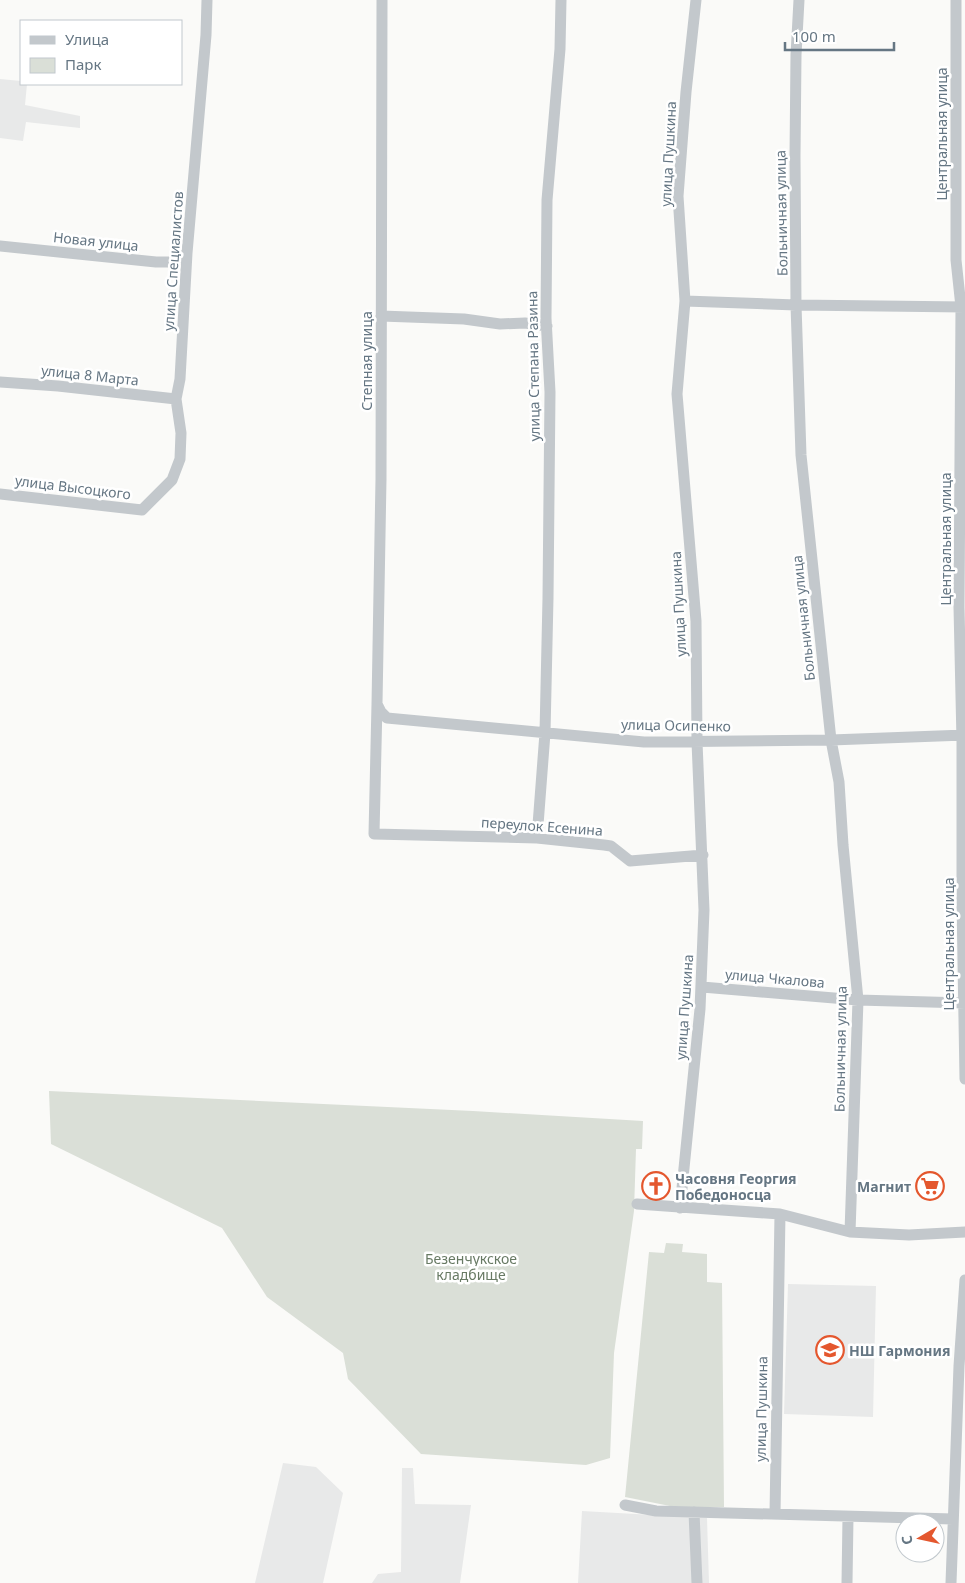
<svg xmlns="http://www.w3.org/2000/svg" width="965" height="1583" viewBox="0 0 965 1583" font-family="'Noto Sans',sans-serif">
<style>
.built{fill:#e8e9e9}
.green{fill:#dadfd7}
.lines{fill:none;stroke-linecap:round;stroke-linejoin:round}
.minor{stroke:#c3c8cc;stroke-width:11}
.labels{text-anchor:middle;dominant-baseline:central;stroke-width:5;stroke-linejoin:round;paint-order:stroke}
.street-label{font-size:14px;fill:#657683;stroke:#fff}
.poi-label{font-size:14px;font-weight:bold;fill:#657683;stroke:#fff;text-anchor:start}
.park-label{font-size:14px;fill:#687a64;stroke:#fff}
</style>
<rect width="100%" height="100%" fill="#fafaf8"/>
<path class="built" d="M0 79 21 81V84H27L25 105 80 116V128L26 122 23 141 0 138Z
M788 1284 876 1286 873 1417 784 1414Z
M283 1463 316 1467 343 1493 323 1583H255Z
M402 1468H413L415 1504 471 1505 460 1583H372L378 1574 401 1572Z
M582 1511 707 1518 709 1583H578Z"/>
<path class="green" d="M49 1091 473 1111 643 1121 642 1149H636L634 1211 614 1353 610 1458 586 1465 421 1454 348 1379 343 1353 267 1297 222 1228 51 1144Z
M666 1243 683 1244 682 1252 707 1254V1282L722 1283 724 1507H675L625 1497 649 1252 664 1253Z"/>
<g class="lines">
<path class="minor" d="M382 0 381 479 377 704 381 712 387 718 644 742 831 740 965 735
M799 0 796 55 795 156 796 305 801 455 831 740 839 782 843 845 858 1000 850 1232
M956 0V260L961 307 959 607 962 741V902L965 1079
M0 246 156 262H171L187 253
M685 301 796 305 965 307
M381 316 464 319 500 324 525 323 547 326
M0 382 58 386 176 399
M0 494 142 510 172 480 180 459 181 433 176 399 180 379 187 253 206 35 207 0
M377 704 374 834 537 838 604 845 611 846 630 861 703 855
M537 838 545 733 548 598 550 392 546 318 547 200 560 49 561 0
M702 987 858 1000 965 1003
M637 1204 780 1214 850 1232 909 1235 965 1232
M680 1208 700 1009 704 910 697 742 696 621 677 394 685 301 678 196 686 92 696 0
M625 1505 656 1511 953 1519
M694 1512 697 1583
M775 1514 780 1214
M847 1583 848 1517
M951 1583 959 1366 965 1280"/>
</g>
<defs>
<symbol id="church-ring" viewBox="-11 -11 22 22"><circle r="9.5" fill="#fff" stroke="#e4572e" stroke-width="1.5"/><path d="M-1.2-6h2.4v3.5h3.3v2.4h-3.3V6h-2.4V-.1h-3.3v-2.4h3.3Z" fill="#e4572e"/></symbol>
<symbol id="supermarket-ring" viewBox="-11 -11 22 22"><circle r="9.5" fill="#fff" stroke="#e4572e" stroke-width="1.5"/><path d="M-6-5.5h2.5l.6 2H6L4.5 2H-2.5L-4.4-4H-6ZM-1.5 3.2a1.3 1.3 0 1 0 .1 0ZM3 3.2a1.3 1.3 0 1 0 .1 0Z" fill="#e4572e"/></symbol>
<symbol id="school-ring" viewBox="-11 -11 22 22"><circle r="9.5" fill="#fff" stroke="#e4572e" stroke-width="1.5"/><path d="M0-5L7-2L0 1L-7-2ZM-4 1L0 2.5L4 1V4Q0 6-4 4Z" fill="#e4572e"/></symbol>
</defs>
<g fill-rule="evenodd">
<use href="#church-ring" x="640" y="1170" width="32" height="32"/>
<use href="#supermarket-ring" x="914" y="1170" width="32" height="32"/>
<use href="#school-ring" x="814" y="1334" width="32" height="32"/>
</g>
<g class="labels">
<g class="street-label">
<text transform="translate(941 134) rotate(-90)">Центральная улица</text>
<text transform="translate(668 154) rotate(-87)">улица Пушкина</text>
<text transform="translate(781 213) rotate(-91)">Больничная улица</text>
<text transform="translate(96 241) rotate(6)">Новая улица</text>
<text transform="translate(173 261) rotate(-86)">улица Специалистов</text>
<text transform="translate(366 361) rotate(-90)">Степная улица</text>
<text transform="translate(533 366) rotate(-91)">улица Степана Разина</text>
<text transform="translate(90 375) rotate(6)">улица 8 Марта</text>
<text transform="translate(73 487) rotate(7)">улица Высоцкого</text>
<text transform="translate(945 539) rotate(-90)">Центральная улица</text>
<text transform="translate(678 604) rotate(-93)">улица Пушкина</text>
<text transform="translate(803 618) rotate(-96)">Больничная улица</text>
<text transform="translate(676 725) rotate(1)">улица Осипенко</text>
<text transform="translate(542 826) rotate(4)">переулок Есенина</text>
<text transform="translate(948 944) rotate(-90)">Центральная улица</text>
<text transform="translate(775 978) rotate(5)">улица Чкалова</text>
<text transform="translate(684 1007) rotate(-86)">улица Пушкина</text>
<text transform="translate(840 1049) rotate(-89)">Больничная улица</text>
<text transform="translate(761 1409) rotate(-89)">улица Пушкина</text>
</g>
<g class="poi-label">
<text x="675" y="1178">Часовня Георгия<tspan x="675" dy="16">Победоносца</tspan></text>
<text x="911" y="1186" text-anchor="end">Магнит</text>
<text x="849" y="1350">НШ Гармония</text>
</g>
<g class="park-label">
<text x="471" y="1258">Безенчукское<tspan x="471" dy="16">кладбище</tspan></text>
</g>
</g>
<rect x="20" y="20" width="162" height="65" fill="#ffffff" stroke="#c1c8cd"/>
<rect x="30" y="36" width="25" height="8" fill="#c3c8cc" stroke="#c1c8cd"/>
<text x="65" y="45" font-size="15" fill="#657683">Улица</text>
<rect x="30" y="58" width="25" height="15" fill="#dadfd7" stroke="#c1c8cd"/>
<text x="65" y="70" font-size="15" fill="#657683">Парк</text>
<g transform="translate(920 1538) rotate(261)"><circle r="24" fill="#ffffff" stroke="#c1c8cd"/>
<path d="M0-4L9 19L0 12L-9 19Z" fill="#e4572e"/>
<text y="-8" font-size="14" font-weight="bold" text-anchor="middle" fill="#657683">С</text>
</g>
<path d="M785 42v8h109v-8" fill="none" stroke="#657683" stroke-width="2.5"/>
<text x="792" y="42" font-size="15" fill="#657683" stroke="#ffffff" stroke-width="4" paint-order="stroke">100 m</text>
</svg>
